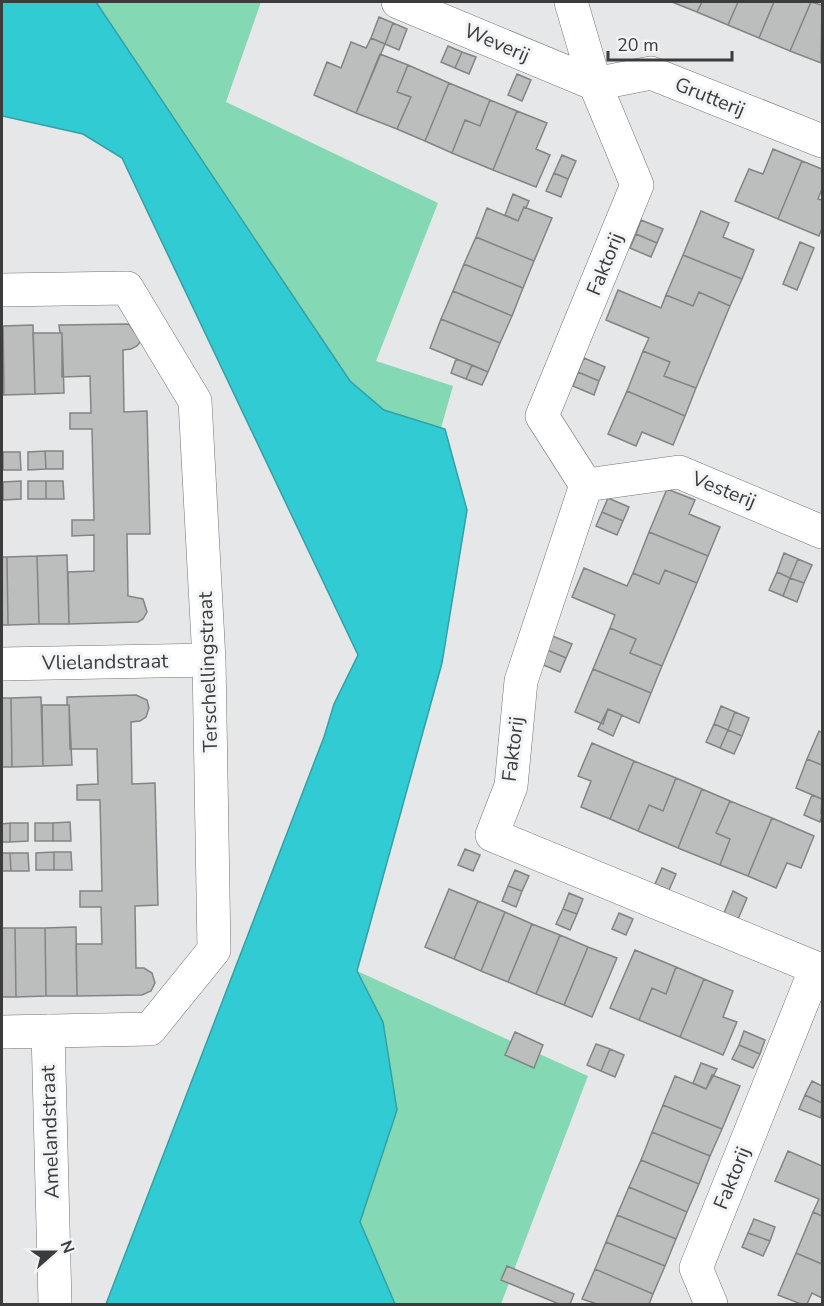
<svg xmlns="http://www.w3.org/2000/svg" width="824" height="1306" viewBox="0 0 824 1306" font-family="'Nunito Sans',sans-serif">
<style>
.green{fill:#84d8b3}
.water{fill:#30cbd3;stroke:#34a0a6;stroke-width:1.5}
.building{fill:#bcbdbd;stroke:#838485;stroke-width:1.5}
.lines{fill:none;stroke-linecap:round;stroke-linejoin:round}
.minor-casing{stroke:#737475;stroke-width:34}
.minor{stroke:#fff;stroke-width:33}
.labels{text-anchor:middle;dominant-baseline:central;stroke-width:6;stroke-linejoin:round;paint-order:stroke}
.street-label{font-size:20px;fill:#3c3c3c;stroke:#f3f4f5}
</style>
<rect width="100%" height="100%" fill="#e6e7e8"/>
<path class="green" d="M96 2H261L226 102 438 203 376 361 453 386 441 428 384 410 350 381Z
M357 971 588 1076 501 1304H395L360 1222 397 1110Z"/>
<path class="water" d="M2 2H96L350 381 384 410 445 429 467 510 442 663 357 971 383 1022 397 1110 360 1222 395 1304H106L324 737 334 704 358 655 122 158 83 134 2 116Z"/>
<path class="building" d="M672 2H702L697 12Z
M702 2H738L728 25 697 12Z
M738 2H774L759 38 728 25Z
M774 2H811L790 51 759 38Z
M811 2 822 5 821 63 790 51Z
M379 17 393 23 385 44 371 38Z
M393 23 407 29 399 50 385 44Z
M371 38 385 44 356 113 314 95 327 62 341 68 351 42 366 48Z
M448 46 462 52 455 68 441 62Z
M462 52 476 57 469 74 455 68Z
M380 54 408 65 397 92 411 97 397 129 356 113Z
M408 65 449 83 425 141 397 129 411 97 397 92Z
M517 74 531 80 522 101 508 95Z
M449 83 490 100 480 126 465 120 452 153 425 141Z
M490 100 517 111 493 170 452 153 465 120 480 126Z
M517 111 547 123 536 149 550 155 536 187 493 170Z
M773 149 802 161 778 219 735 201 749 169 763 174Z
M562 155 576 161 568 179 554 173Z
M802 161 822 169V189L818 199 822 200V228L819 236 778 219Z
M554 173 568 179 561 197 546 191Z
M513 194 529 201 526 208 524 207 518 221 505 215Z
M524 207 552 218 534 261 476 237 487 208 518 221Z
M701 211 729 223 723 237 754 250 742 279 683 255Z
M641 220 663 229 657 243 636 234Z
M636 234 657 243 651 257 630 248Z
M476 237 534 261 523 288 464 264Z
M800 242 814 248 797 290 783 284Z
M683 255 742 279 730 306 699 292 693 306 666 295Z
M464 264 523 288 512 316 453 291Z
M618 290 661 308 666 295 693 306 699 292 730 306 696 388 664 376 670 362 643 351 649 338 606 320Z
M453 291 512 316 500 343 441 319Z
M441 319 500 343 488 372 430 348Z
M129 324 141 341 137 346 131 349 123 350 124 412 147 411 150 534H127L128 596 143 599 147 612 143 619 138 622 69 624 68 572 94 571V535L72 536V520H94L92 429H70V413H91L90 376 62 377V333H60L59 325Z
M33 325 35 394 4 395 3 326Z
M2 326H3L4 395H2Z
M33 333H62L64 393 35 394Z
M643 351 670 362 664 376 696 388 685 416 627 391Z
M584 358 605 367 599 381 578 372Z
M456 359 472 365 466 379 451 373Z
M472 365 488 372 482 385 466 379Z
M578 372 599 381 594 395 573 386Z
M627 391 685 416 673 445 642 432 636 446 608 434Z
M45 451 46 469 28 470V452Z
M45 451H63V469H46Z
M3 452H20L21 470H3Z
M21 481V499L3 500V482Z
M28 481H46V499H28Z
M46 481H63L64 499H46Z
M667 489 695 500 689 514 720 527 708 556 649 532Z
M608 498 629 507 623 521 602 512Z
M602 512 623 521 617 535 596 526Z
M649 532 708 556 697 583 665 570 659 584 633 573Z
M784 553 798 559 790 578 777 572Z
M67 555 69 624H39L37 556Z
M37 556 39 624 8 625 7 557Z
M2 557H7L8 625H2Z
M798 559 812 565 804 583 790 578Z
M584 568 627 586 633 573 659 584 665 570 697 583 662 666 630 653 636 639 610 628 615 615 572 597Z
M777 572 790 578 783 596 769 590Z
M790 578 804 583 797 602 783 596Z
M610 628 636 639 630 653 662 666 651 693 593 669Z
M550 635 572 644 566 658 545 649Z
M545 649 566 658 560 672 539 663Z
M593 669 651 693 639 723 608 709 603 724 575 712Z
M136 695 147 700 149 708 146 717 140 721 131 722 132 784 155 783 158 905 135 906 136 968H144L152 973 155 983 151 991 142 995 77 996 76 944H102L101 907H80V891H102L100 800H77V785L98 784 97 749H70L69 705H67V697Z
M41 697 43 766 12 767 11 698Z
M2 698H11L12 767H2Z
M42 705H69L72 765 43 766Z
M721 706 735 712 728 730 714 724Z
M608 709 622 715 613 736 598 729Z
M735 712 749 718 742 736 728 730Z
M714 724 728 730 720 748 706 742Z
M728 730 742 736 734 754 720 748Z
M819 731 822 733V765L807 759Z
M592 743 634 761 610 819 581 807 591 781 578 776Z
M807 759 822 765V799L796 788Z
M634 761 676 778 663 811 649 805 638 831 610 819Z
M676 778 702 789 678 848 638 831 649 805 663 811Z
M702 789 730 801 716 833 730 839 720 865 678 848Z
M812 795 822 799 821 814 822 815 820 822 804 815Z
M730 801 772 818 748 876 720 865 730 839 716 833Z
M772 818 814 836 801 868 787 863 776 888 748 876Z
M70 822 71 841H53V823Z
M10 823V842H2V824Z
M10 823H28V841L10 842Z
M35 823H53V841H35Z
M465 849 480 855 473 871 458 865Z
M54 852V870H36V853Z
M54 852H71L72 870H54Z
M2 853H10L11 871H2Z
M10 853H28L29 871H11Z
M662 868 676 874 669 890 655 884Z
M515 870 529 876 522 891 508 886Z
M508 886 522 891 516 907 502 901Z
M449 889 478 901 454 959 425 947Z
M733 891 747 898 738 919 724 913Z
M569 893 583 899 577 914 563 909Z
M478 901 505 912 481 971 454 959Z
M563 909 577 914 570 930 556 924Z
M505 912 532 924 508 982 481 971Z
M619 913 633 919 626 935 612 929Z
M532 924 560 935 536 994 508 982Z
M76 927 77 996H46L45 928Z
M2 928H15L16 997H2Z
M15 928H45L46 996 16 997Z
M560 935 588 947 564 1005 536 994Z
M588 947 617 958 592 1017 564 1005Z
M635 950 676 967 666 994 652 988 639 1020 610 1008Z
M676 967 704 979 680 1037 639 1020 652 988 666 994Z
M704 979 733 991 723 1017 737 1022 723 1055 680 1037Z
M744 1031 765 1040 760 1054 739 1045Z
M515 1032 543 1045 534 1068 505 1055Z
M596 1044 610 1049 601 1071 587 1065Z
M739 1045 760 1054 753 1068 732 1059Z
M610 1049 624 1055 615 1077 601 1071Z
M701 1063 717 1069 706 1089 693 1083Z
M712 1075 740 1086 722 1129 663 1105 675 1076 706 1089Z
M812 1081 822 1086V1103L805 1095Z
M805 1095 822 1103 821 1118 799 1109Z
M663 1105 722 1129 710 1156 652 1132Z
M652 1132 710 1156 699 1184 641 1160Z
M788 1151 822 1166V1216L813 1212 819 1199 775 1181Z
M641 1160 699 1184 687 1212 629 1187Z
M629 1187 687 1212 676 1239 617 1215Z
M813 1212 822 1216V1264L796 1253Z
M617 1215 676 1239 665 1266 606 1242Z
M754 1219 775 1227 770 1241 748 1233Z
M748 1233 770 1241 763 1256 742 1247Z
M606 1242 665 1266 653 1294 595 1269Z
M796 1253 822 1264V1298L812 1293 807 1304H801L778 1295Z
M507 1266 574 1294 570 1304H559L501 1280Z
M595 1269 653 1294 649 1304H597L582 1299Z"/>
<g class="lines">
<defs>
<path id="minor" d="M398 2 595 84 651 73 822 141
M571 2 595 84 637 185 542 416 586 485 521 681 511 786 492 835 816 968 696 1268 711 1304
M2 290 127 288 195 401 209 660 214 950 150 1029 2 1032
M586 485 679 472 822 532
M2 664 209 660
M48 1031 55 1304"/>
</defs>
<use href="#minor" class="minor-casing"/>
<use href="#minor" class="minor"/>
</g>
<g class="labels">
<g class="street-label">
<text transform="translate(497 43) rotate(23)">Weverij</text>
<text transform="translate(710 97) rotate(22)">Grutterij</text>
<text transform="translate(605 264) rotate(-68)">Faktorij</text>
<text transform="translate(724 490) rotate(22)">Vesterij</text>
<text transform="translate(105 662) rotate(-1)">Vlielandstraat</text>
<text transform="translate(208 672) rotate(-92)">Terschellingstraat</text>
<text transform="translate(513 749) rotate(-83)">Faktorij</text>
<text transform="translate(50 1132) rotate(-92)">Amelandstraat</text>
<text transform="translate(732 1178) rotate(-68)">Faktorij</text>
</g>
</g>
<rect width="824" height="1306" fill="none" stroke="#3c3c3c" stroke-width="6"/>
<g transform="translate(54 1252) rotate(69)" stroke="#f3f4f5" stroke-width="4.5" paint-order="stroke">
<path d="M0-4.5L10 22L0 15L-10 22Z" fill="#3c3c3c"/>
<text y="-9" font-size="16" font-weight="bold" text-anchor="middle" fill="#3c3c3c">N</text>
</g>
<path d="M608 51v9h124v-9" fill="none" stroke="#3c3c3c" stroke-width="3"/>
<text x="617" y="51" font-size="18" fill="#3c3c3c" stroke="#f3f4f5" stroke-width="4.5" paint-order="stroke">20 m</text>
</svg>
